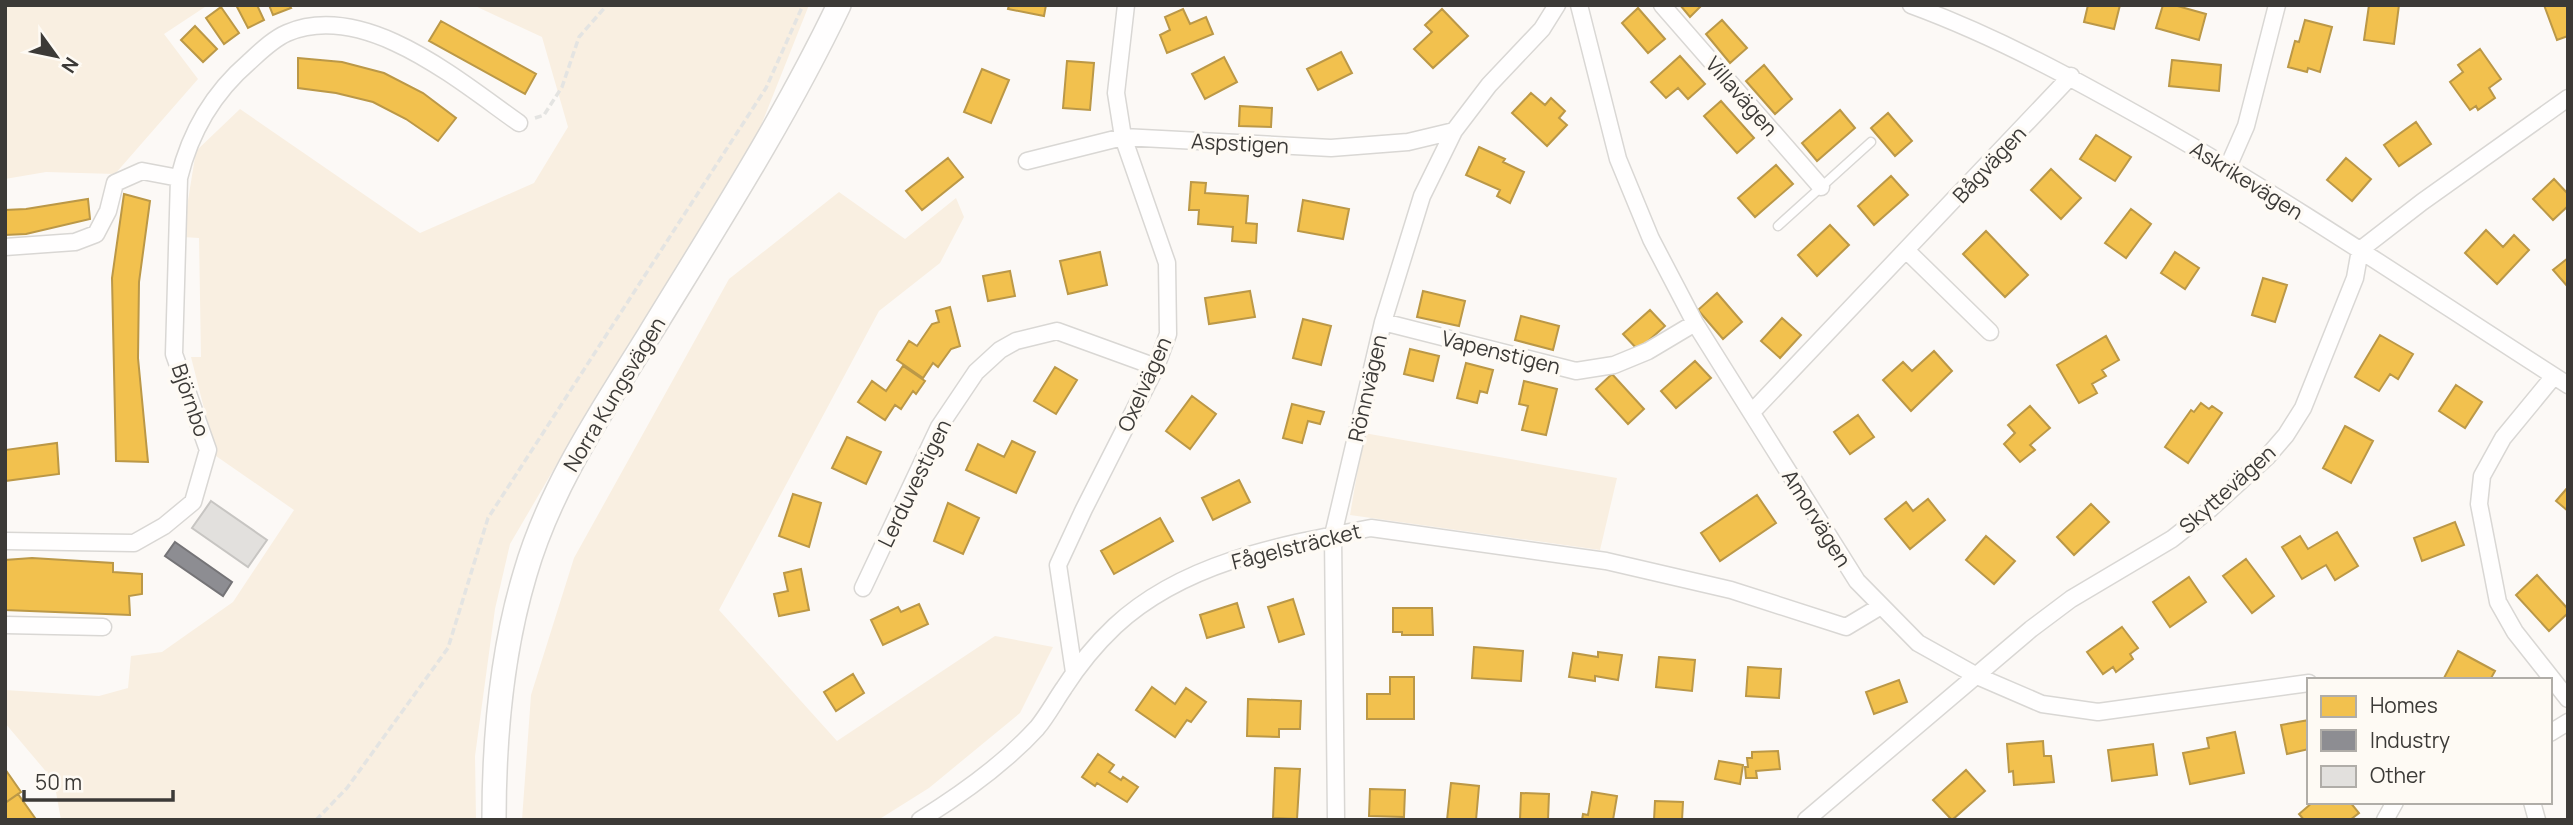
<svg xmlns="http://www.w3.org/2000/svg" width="2573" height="825" viewBox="0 0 2573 825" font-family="Manrope,sans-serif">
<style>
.green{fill:#f9efe1}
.homes{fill:#f2c14e;stroke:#bb9847;stroke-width:2}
.industry{fill:#8d8d92;stroke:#757477;stroke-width:2}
.building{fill:#e2e0dd;stroke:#c7c5c2;stroke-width:2}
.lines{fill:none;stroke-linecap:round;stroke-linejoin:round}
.lane-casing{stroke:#d9d7d4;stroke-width:11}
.street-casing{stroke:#d9d7d4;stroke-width:19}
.secondary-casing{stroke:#d9d7d4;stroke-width:26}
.path{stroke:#e4e4e2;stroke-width:3.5;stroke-dasharray:7 3.5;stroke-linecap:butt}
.lane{stroke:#fffefe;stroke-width:8}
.street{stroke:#fffefe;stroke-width:16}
.secondary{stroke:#fffefe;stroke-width:23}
.labels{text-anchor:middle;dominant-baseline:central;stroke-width:7;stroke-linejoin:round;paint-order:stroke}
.street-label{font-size:21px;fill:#3c3a37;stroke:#fefaf4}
</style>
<rect width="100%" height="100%" fill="#fcf9f6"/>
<path class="green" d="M5 5H208L164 34 198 79 115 174 46 172 5 179Z
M473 5H809L752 148 582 421 510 544 495 609 475 756 476 820H61L54 781 5 723V690L99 696 128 688 131 656 162 652 233 602 294 510 216 456 191 357H201L199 238 182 237 196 151 240 109 420 233 534 183 568 127 542 37Z
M839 192 905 239 956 198 964 217 940 263 879 311 719 610 837 741 995 636 1053 647 1020 713 929 788 878 820H522L531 695 574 558 729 279Z
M1364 433 1617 478 1600 550 1350 515Z"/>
<path class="homes" d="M236 5H257L264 20 248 28Z
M269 5H289L291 8 273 15Z
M1009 5H1046L1044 16 1008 9Z
M1680 5H1702L1690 17Z
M2088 5H2120L2114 29 2084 22Z
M2163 5H2174L2206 14 2199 40 2156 28Z
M2369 5H2399L2394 44 2364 40Z
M2544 5H2568V36L2557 40Z
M221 7 239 33 224 44 206 18Z
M1638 8 1665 39 1648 53 1622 23Z
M1183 9 1190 24 1206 17 1213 34 1167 53 1160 35 1170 30 1165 17Z
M1442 9 1468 36 1433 68 1414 49 1432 32 1425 25Z
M1722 20 1747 48 1730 63 1706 34Z
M2305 20 2332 27 2320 72 2308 68 2307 72 2288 67 2295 41 2299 42Z
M441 21 536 74 525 94 429 41Z
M195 26 217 49 203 62 181 40Z
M2480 49 2501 79 2489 88 2495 98 2478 110 2476 106 2470 110 2450 82 2463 72 2458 65Z
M1341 52 1352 73 1318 90 1307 69Z
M1680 56 1705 84 1688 99 1678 88 1666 98 1651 82Z
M1224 57 1237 82 1205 99 1192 74Z
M298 58 342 62 384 73 423 93 456 118 438 141 406 119 373 102 336 93 298 88Z
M2172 60 2221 65 2219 91 2169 86Z
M1067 61 1094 63 1090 110 1063 108Z
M1764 65 1792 99 1775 114 1746 81Z
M982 69 1009 80 991 123 964 112Z
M1531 93 1545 105 1551 98 1565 111 1559 118 1567 125 1547 146 1512 113Z
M1721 101 1754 138 1737 153 1704 116Z
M1240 106 1272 108 1271 127 1239 126Z
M1840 110 1855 128 1817 161 1802 143Z
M1888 113 1912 141 1895 156 1871 128Z
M2416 122 2431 144 2399 166 2384 145Z
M2096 135 2131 157 2115 181 2080 159Z
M1479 147 1505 159 1503 162 1524 172 1510 203 1497 196 1500 190 1466 175Z
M948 158 963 177 922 210 906 191Z
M2346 158 2371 179 2352 201 2327 180Z
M1776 165 1793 184 1755 217 1738 198Z
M2051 169 2081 198 2061 219 2031 190Z
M1891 176 1908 195 1874 225 1858 206Z
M2554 179 2568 194V206L2553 220 2533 199Z
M1191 182 1206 183 1205 193 1248 196 1246 223 1257 224 1256 243 1232 241 1233 227 1198 224 1199 210H1189Z
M124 194 150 201 139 282 138 358 148 462 116 461 112 278Z
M88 199 90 219 26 234 5 235V210L26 209Z
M1303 200 1349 209 1343 239 1298 231Z
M2131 209 2151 224 2126 258 2105 243Z
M1830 225 1849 245 1817 276 1798 255Z
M2486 230 2503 247 2514 235 2529 250 2497 284 2465 253Z
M1986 231 2028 275 2005 297 1963 254Z
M1100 252 1107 285 1068 294 1060 261Z
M2175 252 2199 268 2185 289 2161 273Z
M2568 258V287L2553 270Z
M1010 271 1015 296 988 301 983 276Z
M2263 278 2287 285 2275 322 2252 315Z
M1250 291 1255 317 1209 324 1205 298Z
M1423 291 1465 301 1459 326 1417 317Z
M1717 293 1742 322 1723 339 1698 310Z
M950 307 960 346 951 349 938 367 933 363 923 378 897 360 909 341 917 346 932 324 939 322 936 311Z
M1650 310 1665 326 1638 350 1623 334Z
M1521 316 1559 326 1553 350 1515 340Z
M1782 318 1801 335 1780 358 1761 341Z
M1303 319 1331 326 1321 365 1293 358Z
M2380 335 2413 354 2398 379 2390 374 2379 391 2355 377Z
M2106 336 2119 360 2102 370 2106 376 2092 384 2097 393 2079 403 2057 365Z
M1410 349 1439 356 1433 381 1404 374Z
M1934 351 1952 371 1911 411 1883 380 1903 362 1912 371Z
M1695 361 1711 378 1676 408 1661 391Z
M1466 363 1493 370 1487 393 1480 391 1477 403 1457 398Z
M903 366 925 381 916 394 913 391 901 409 895 405 885 420 858 402 872 381 886 391Z
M1055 367 1077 380 1056 414 1034 401Z
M1612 374 1644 409 1628 424 1596 389Z
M1524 381 1557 389 1546 435 1522 430 1528 406 1519 404Z
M2456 385 2482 402 2465 428 2439 411Z
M1192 396 1216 414 1190 449 1166 431Z
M2201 403 2209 409 2212 406 2222 413 2188 463 2165 447 2191 410 2194 412Z
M1292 404 1324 412 1320 424 1308 421 1302 443 1283 438Z
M2030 406 2050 428 2030 445 2035 450 2020 462 2004 444 2015 433 2008 425Z
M1858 415 1874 437 1850 454 1834 432Z
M2345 426 2373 441 2351 483 2323 468Z
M847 437 881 452 866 484 832 468Z
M1012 441 1035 452 1016 493 966 470 978 444 1004 457Z
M57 443 59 474 5 481V450Z
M1239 480 1250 502 1213 520 1202 498Z
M2568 487V511L2556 501Z
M793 494 821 503 809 547 779 536Z
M1757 495 1776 523 1720 561 1701 533Z
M1928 499 1945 520 1910 549 1885 519 1906 502 1913 511Z
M948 503 979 518 963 554 934 541Z
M2091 504 2109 522 2074 555 2057 537Z
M1160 518 1173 541 1114 574 1101 551Z
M2455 522 2464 545 2422 561 2414 538Z
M2337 532 2358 566 2335 580 2326 565 2302 579 2282 547 2300 536 2308 549Z
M1986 536 2015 561 1994 584 1966 560Z
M32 558 113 563V572L142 574V594L129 596 130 615 5 610V560Z
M2246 559 2274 596 2252 613 2223 576Z
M801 569 809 610 779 616 774 594 788 591 784 573Z
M2537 575 2568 609V613L2549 631 2516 595Z
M2189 577 2206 602 2170 627 2153 602Z
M1293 599 1304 634 1279 642 1268 607Z
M1237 603 1244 627 1207 638 1200 615Z
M919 604 928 624 883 645 871 620 898 607 901 612Z
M1393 608H1432L1433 635H1402V632H1393Z
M2122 627 2138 648 2130 654 2133 659 2116 672 2113 667 2103 674 2087 652Z
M1474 647 1523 651 1521 681 1472 678Z
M2458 651 2495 671 2490 680H2448L2444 678Z
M1598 652 1622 655 1618 680 1595 676V681L1569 677 1573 653 1598 657Z
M1659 657 1695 660 1692 691 1656 687Z
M1748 667 1781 669 1779 698 1746 696Z
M853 674 864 693 836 711 824 692Z
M1390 677H1414V719H1367V694H1390Z
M1899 680 1907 702 1874 714 1866 692Z
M1152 687 1175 704 1186 688 1206 702 1191 722 1187 720 1175 737 1136 710Z
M1248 699 1301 701 1300 729H1279V737L1247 736Z
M2309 720V749L2287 754 2281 725Z
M2235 732 2244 773 2190 784 2183 753 2209 748 2207 738Z
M2043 741 2044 756H2051L2054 782 2014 785 2013 771 2009 772 2007 744Z
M2153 744 2157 775 2112 781 2108 750Z
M1778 751 1780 769 1756 771 1757 778H1746L1745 767H1748L1747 758H1752V752Z
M1098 754 1114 765 1109 772 1121 780 1123 777 1138 787 1127 802 1097 783 1095 786 1082 777Z
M1719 761 1743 765 1740 784 1715 779Z
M1275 768 1300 769 1297 819 1273 818Z
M5 769 21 792 5 803Z
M1966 770 1985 791 1952 820 1933 800Z
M1451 783 1479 786 1476 820H1447Z
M1370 789 1405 790 1404 817 1369 816Z
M1592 792 1617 796 1613 820H1582L1583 814 1588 815Z
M1521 793 1549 794 1548 820H1520Z
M18 794 35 818 32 820H5V803Z
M1655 801 1683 802 1682 820H1654Z
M2313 802H2350L2359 813 2350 820H2304L2299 814Z"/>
<path class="industry" d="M175 542 232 582 223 596 165 556Z"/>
<path class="building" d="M211 501 267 540 248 567 192 528Z"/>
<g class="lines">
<defs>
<path id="lane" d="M1778 226 1871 142"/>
<path id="street" d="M1579 5 1618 159 1651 239 1695 323 1857 581 1918 643 1977 676 2042 704 2098 712 2309 683
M1662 5 1821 187
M1911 5C1998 37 2078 81 2159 127 2299 207 2432 298 2568 385
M1027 161 1123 137 1331 148 1408 142 1454 131
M2228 167 2246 126 2277 5
M179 178C190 133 213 93 249 62 260 52 273 39 287 33 365 0 459 81 519 123
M5 247 75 242 96 234 108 211 115 183 142 171 179 178 174 354 208 450 193 502 164 526 134 543 5 541
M1906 250 1990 332
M1383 322 1576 371 1614 365 1648 351 1695 323
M2554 376 2503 438 2482 476 2479 504 2498 602 2515 632 2568 699
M1752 412 2071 76
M863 588 939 427 976 372 1000 350 1016 341 1057 331 1156 367
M5 625 103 627
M1074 672 1058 565 1084 509 1156 367 1168 334 1167 263 1123 137 1116 93 1126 5
M2550 733 2568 722
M2532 802 2537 820
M920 820C962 794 1003 765 1037 728 1047 716 1055 701 1064 688 1078 666 1096 644 1115 626 1184 562 1281 545 1371 528L1606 561 1731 590 1846 627 1881 606
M1336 820 1333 535 1383 322 1422 196 1454 131 1489 85 1542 29 1557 5
M1806 820 2031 629 2071 599 2172 539 2210 509 2267 457 2286 435 2303 408 2355 278 2360 250 2422 202 2568 98
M2385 820 2395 802"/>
<path id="secondary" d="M494 820C494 737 501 654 525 574 550 487 602 411 649 335 715 227 784 120 839 5"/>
</defs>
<use href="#lane" class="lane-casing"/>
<use href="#street" class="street-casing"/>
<use href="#secondary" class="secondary-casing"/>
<path class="path" d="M535 118 544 115 562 87 579 37 607 5
M316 820 347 788 448 648 488 518 766 88 803 5"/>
<use href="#lane" class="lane"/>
<use href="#street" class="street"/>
<use href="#secondary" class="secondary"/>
</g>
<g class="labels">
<g class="street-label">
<text transform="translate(1742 96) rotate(49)">Villavägen</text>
<text transform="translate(1240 143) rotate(3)">Aspstigen</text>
<text transform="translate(1989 164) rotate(-47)">Bågvägen</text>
<text transform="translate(2247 180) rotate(32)">Askrikevägen</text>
<text transform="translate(1501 352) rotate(14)">Vapenstigen</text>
<text transform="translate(1144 384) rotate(-66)">Oxelvägen</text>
<text transform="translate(1367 388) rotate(-77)">Rönnvägen</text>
<text transform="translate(614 394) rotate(-59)">Norra Kungsvägen</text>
<text transform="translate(191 400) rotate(71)">Björnbo</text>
<text transform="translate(914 483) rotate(-64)">Lerduvestigen</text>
<text transform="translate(2227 489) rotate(-42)">Skyttevägen</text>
<text transform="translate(1817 518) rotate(58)">Amorvägen</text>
<text transform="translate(1296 546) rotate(-14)">Fågelsträcket</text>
</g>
</g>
<rect width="2573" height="825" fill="none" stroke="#3c3a37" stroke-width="14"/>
<rect x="2307" y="678" width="245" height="126" fill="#fefaf4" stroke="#b0ada8" stroke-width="2"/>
<rect x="2321" y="696" width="35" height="21" fill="#f2c14e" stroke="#b0ada8" stroke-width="2"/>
<text x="2370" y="713" font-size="21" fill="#3c3a37">Homes</text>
<rect x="2321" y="730" width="35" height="21" fill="#8d8d92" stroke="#b0ada8" stroke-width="2"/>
<text x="2370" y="748" font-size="21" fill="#3c3a37">Industry</text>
<rect x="2321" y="766" width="35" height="21" fill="#e2e0dd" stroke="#b0ada8" stroke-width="2"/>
<text x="2370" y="783" font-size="21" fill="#3c3a37">Other</text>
<g transform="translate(56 56) rotate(123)" stroke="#fefaf4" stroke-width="5" paint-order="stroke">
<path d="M0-5L12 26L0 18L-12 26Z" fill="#3c3a37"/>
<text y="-10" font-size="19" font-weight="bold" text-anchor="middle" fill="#3c3a37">N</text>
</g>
<path d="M24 790v10h149v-10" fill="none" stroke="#3c3a37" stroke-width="3.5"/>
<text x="35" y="790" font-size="21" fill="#3c3a37" stroke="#fefaf4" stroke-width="5" paint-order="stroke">50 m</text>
</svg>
